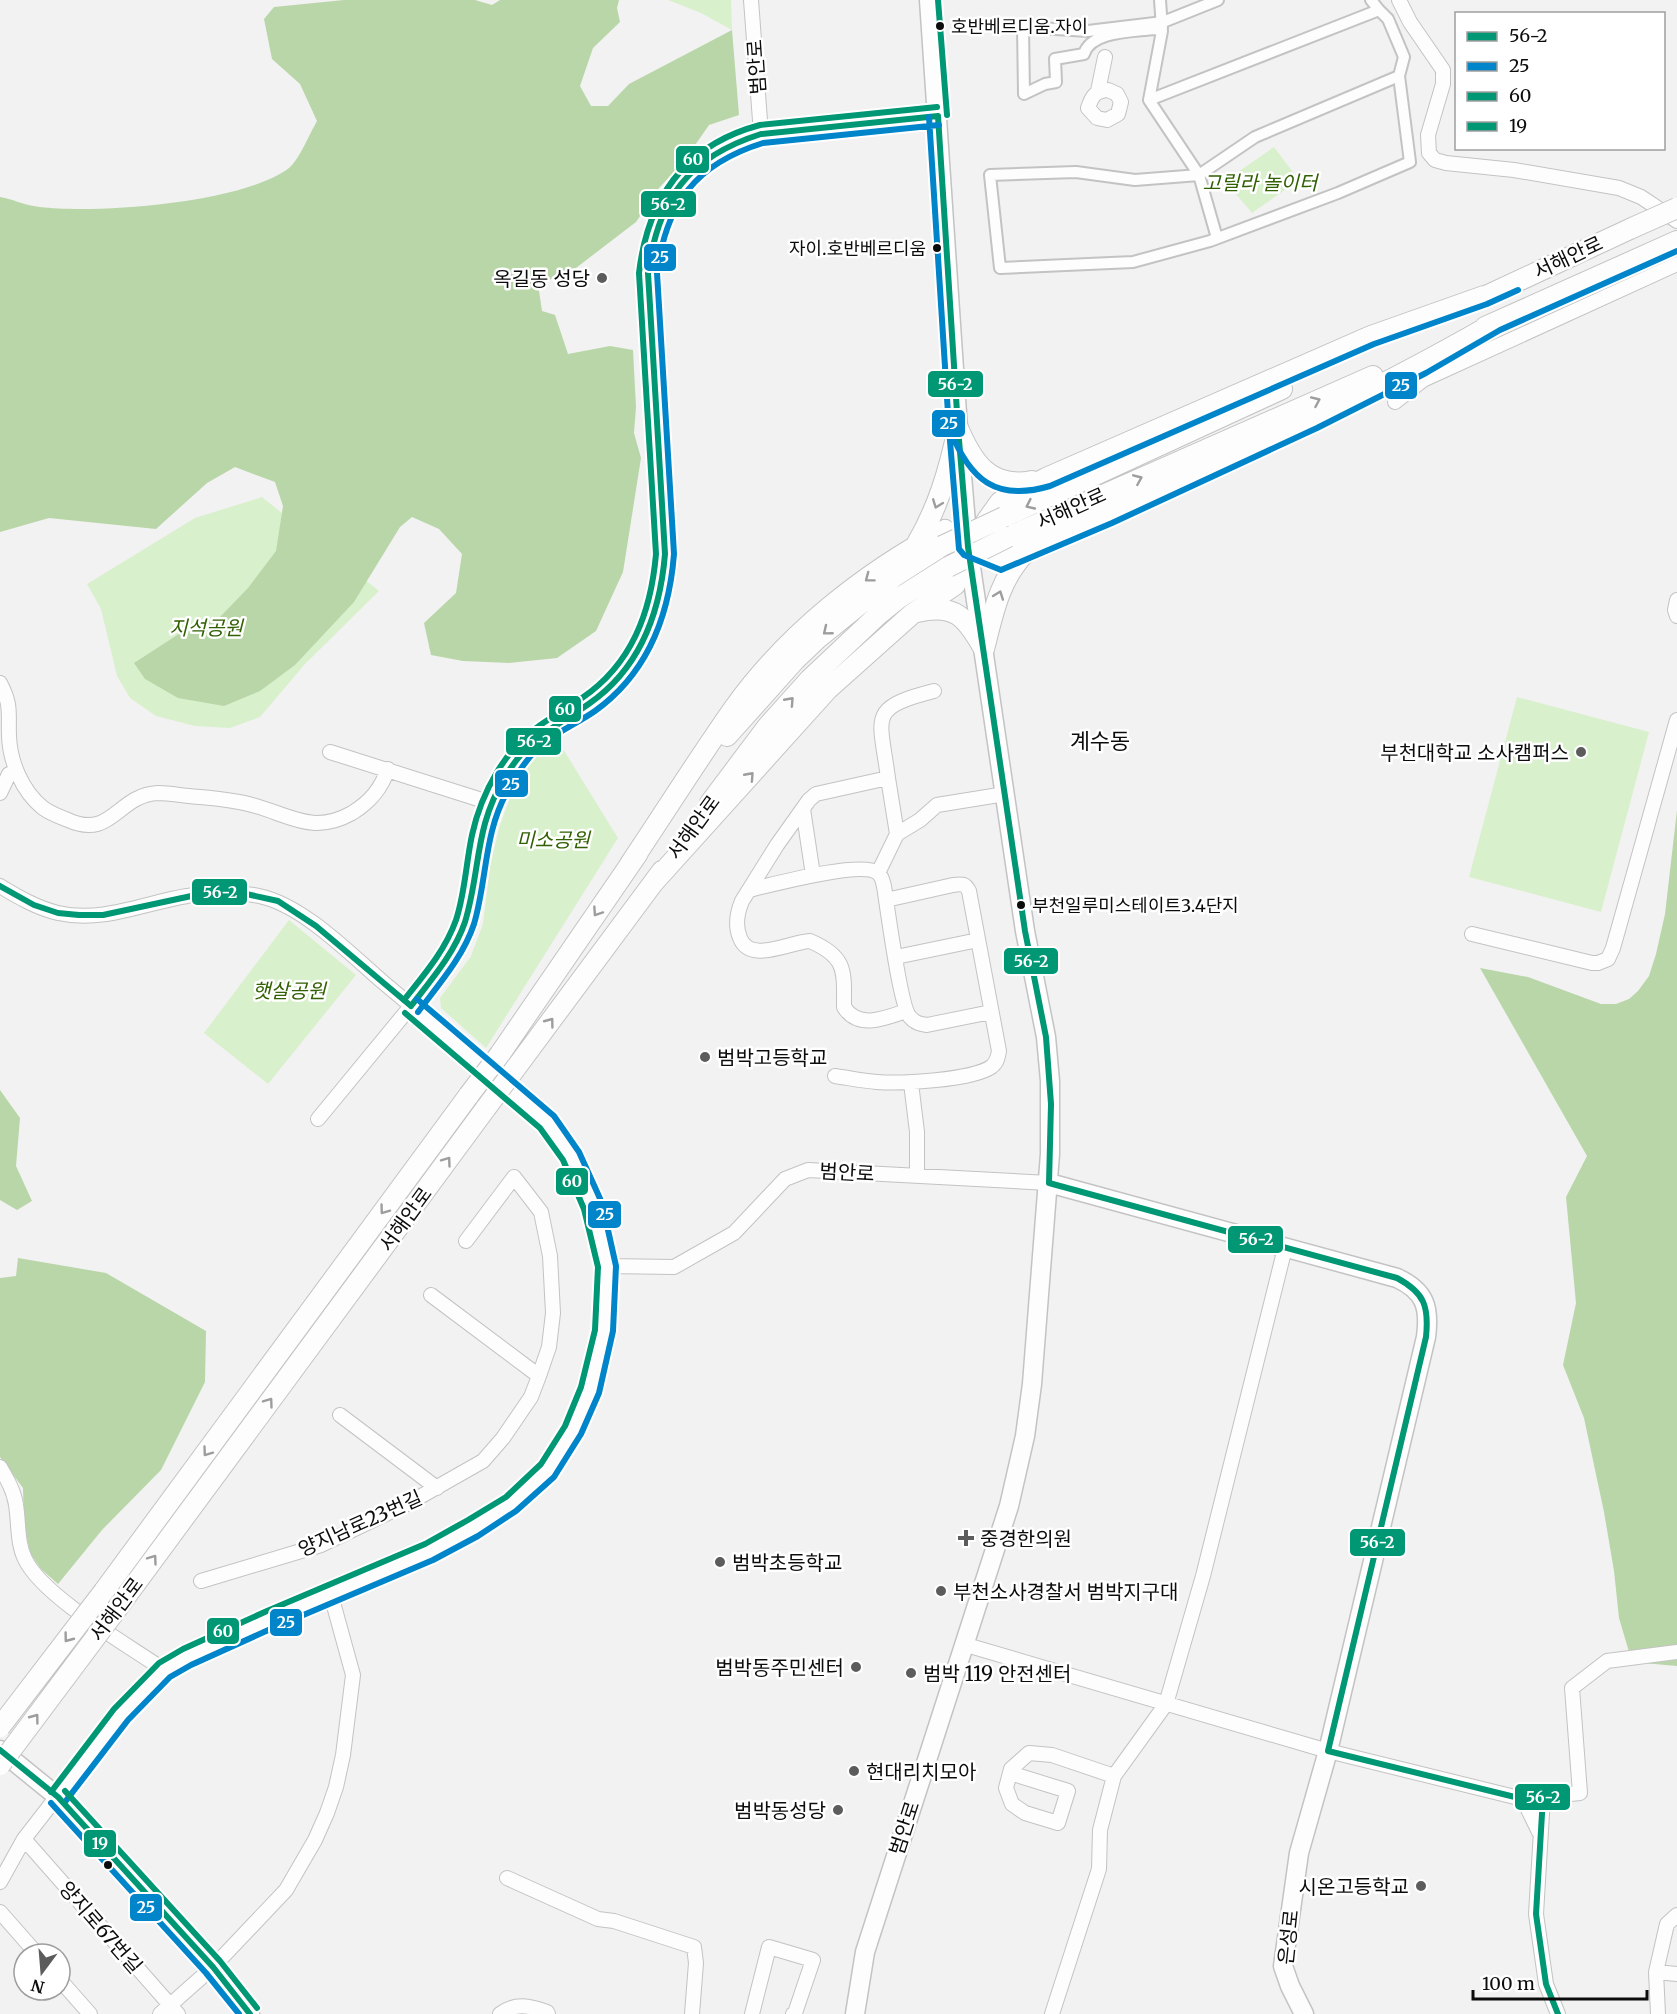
<svg xmlns="http://www.w3.org/2000/svg" width="1677" height="2014" viewBox="0 0 1677 2014" font-family="Merriweather,'Noto Sans KR',serif">
<style>
.green{fill:#d9f0cc}
.forest{fill:#b9d6a8}
.lines{fill:none;stroke-linecap:round;stroke-linejoin:round}
.pedestrian-casing{stroke:#c3c3c4;stroke-width:14}
.minor-casing{stroke:#c3c3c4;stroke-width:16}
.tertiary-casing{stroke:#c3c3c4;stroke-width:21}
.secondary-casing{stroke:#c3c3c4;stroke-width:22}
.pedestrian{stroke:#fdfdfd;stroke-width:10}
.minor{stroke:#fdfdfd;stroke-width:14}
.tertiary{stroke:#fdfdfd;stroke-width:18}
.secondary{stroke:#fdfdfd;stroke-width:20}
.secondary-bridge-casing{stroke:#c3c3c4;stroke-width:22;stroke-linecap:butt}
.secondary-bridge{stroke:#fdfdfd;stroke-width:20}
.bus-1-casing{stroke:#fff;stroke-width:10}
.bus-2-casing{stroke:#fff;stroke-width:10}
.bus-3-casing{stroke:#fff;stroke-width:10}
.bus-4-casing{stroke:#fff;stroke-width:10}
.bus-1{stroke:#009775;stroke-width:6}
.bus-2{stroke:#0085ca;stroke-width:6}
.bus-3{stroke:#009775;stroke-width:6}
.bus-4{stroke:#009775;stroke-width:6}
.oneway{stroke:#9d9d9d}
.bus-dot{fill:#0c0c0c;stroke:#fff;stroke-width:2}
.poi-dot{fill:#5c5c5c;stroke:#fff;stroke-width:2}
.labels{text-anchor:middle;dominant-baseline:central;stroke-width:5;stroke-linejoin:round;paint-order:stroke}
.bus-label{font-size:18px;fill:#0c0c0c;stroke:#fff;text-anchor:start}
.street-label{font-size:20px;fill:#0c0c0c;stroke:#fff}
.park-label{font-size:20px;font-style:italic;fill:#316103;stroke:#fff}
.poi-label{font-size:20px;fill:#0c0c0c;stroke:#fff;text-anchor:start}
.quarter-label{font-size:22px;fill:#0c0c0c;stroke:#fff}
.line-badge{stroke:#fff;stroke-width:2}
.badge-label{font-size:16px;text-anchor:middle;font-weight:bold;fill:#fff}
</style>
<rect width="100%" height="100%" fill="#f2f2f2"/>
<path class="green" d="M668 0H731L732 30 701 13Z
M1274 147 1299 180 1252 213 1225 181Z
M262 497 379 591 305 664 260 717 230 728 195 726 156 716 130 698 117 676 101 609 87 584 195 518Z
M1517 697 1649 732 1601 912 1469 877Z
M555 736 618 838 486 1048 441 1008 440 998 471 956 483 924 490 867 499 828 512 792 527 764Z
M289 920 356 975 268 1084 204 1033Z"/>
<path class="forest" d="M344 0H475L492 5 500 0H619L617 8 620 22 593 48 580 86 591 106H608L629 84 732 30 739 115 709 125 684 161 659 188 636 222 572 271 538 284 542 311 555 315 568 354 610 346 633 350 636 407 634 433 641 458 623 572 596 631 557 658 509 663 463 661 431 655 424 623 456 593 462 554 439 529 412 517 400 527 354 602 295 665 260 691 224 706 178 698 145 679 134 663 185 630 220 617 248 588 276 551 283 506 275 482 235 467 207 483 156 529 49 518 0 532V197C13 199 26 206 40 207 97 214 243 203 289 168 299 160 310 133 317 121L300 84 272 59 264 19 274 7Z
M1677 810V1666L1632 1662 1619 1618 1614 1571 1604 1512 1584 1418 1563 1365 1576 1303 1566 1197 1587 1156 1480 968 1528 977 1601 1004H1616L1629 999 1638 991 1649 976 1656 954 1665 914Z
M0 1090 20 1118 16 1166 32 1201 17 1210 0 1200Z
M18 1258 106 1273 206 1331 205 1382 161 1470 102 1530 58 1584 41 1569 30 1553 24 1522 23 1488 0 1457V1278L16 1276Z"/>
<g class="lines">
<defs>
<path id="pedestrian" d="M1160 0 1162 28
M1379 10 1388 19 1404 57 1399 76
M1399 76 1410 162 1338 193 1210 241 1133 262 1000 268 990 175 1076 172 1135 180 1199 175 1255 137Z
M1149 100 1379 10 1371 0
M1217 238 1199 175 1149 100 1162 31 1154 29C1132 32 1091 31 1084 54L1055 59 1056 82 1045 84 1024 94 1023 27 1088 31 1163 22 1218 0"/>
<path id="minor" d="M751 0 761 134
M1399 0 1410 22 1443 70V84L1428 135 1429 153 1435 160 1446 163 1514 170 1619 188 1641 197 1677 221
M1108 90 1117 94 1121 102 1118 114 1107 120 1097 118 1088 108C1092 96 1095 91 1108 90Z
M1098 91 1105 57
M1395 402 1423 380 1677 264
M1677 600 1675 610 1677 616
M0 683C12 706 8 712 9 736 10 762 22 791 43 808 50 813 60 817 68 820 112 840 117 795 158 793 168 793 179 795 189 796 210 798 232 799 252 805 290 815 313 835 352 813 370 802 381 789 388 769
M330 752 491 803
M888 778 897 834
M0 793 9 774
M803 809 813 875
M878 873 897 834 920 820 937 805 1005 794
M0 886C18 897 37 908 58 913 103 923 144 903 187 896 211 891 235 891 259 896 303 905 350 954 384 983 439 1029 493 1076 547 1122L571 1156 593 1206 607 1266 604 1331 590 1390 573 1430 548 1470 511 1504 429 1552 271 1619 187 1657 164 1670 121 1714 24 1839 0 1882
M749 890C771 885 862 860 878 873 884 878 885 893 886 900L953 885C961 884 965 883 969 891L999 1051C998 1057 997 1063 991 1067 972 1080 901 1084 877 1082 863 1081 849 1078 835 1076
M886 900C889 919 901 1008 910 1017 915 1023 920 1024 927 1025L991 1012
M1472 934 1592 963H1598L1608 959 1613 948 1677 720
M896 957 978 940
M906 1011C886 1018 858 1030 844 1007 844 971 847 957 810 941 789 942 750 964 740 938 735 926 737 913 742 901L777 845 809 800 816 794 888 778C880 716 867 708 934 691
M911 1083 917 1132V1176
M318 1119 411 1006 454 948 466 920 479 840 491 803 520 756 537 737 575 714 607 691 624 672 639 650 652 626 660 602 665 554 648 273C652 205 694 149 761 134L938 116
M607 1266 674 1267 734 1233 785 1179 808 1170 1049 1183
M431 1295 539 1376
M340 1415 437 1488
M0 1467C7 1479 14 1491 16 1505 19 1523 17 1543 25 1559 42 1596 128 1645 164 1670
M201 1581 321 1545 409 1503 483 1461 503 1438 531 1397 539 1376 549 1347 553 1313 550 1256 541 1212 514 1177 466 1241
M963 1644 1328 1751 1523 1799 1580 1793 1572 1688 1607 1661 1677 1652
M1010 1773 1068 1791 1058 1823 1025 1813 1012 1804 1006 1788 1011 1769 1029 1753 1052 1755 1114 1776
M1543 1797 1536 1914 1546 1984 1558 2014
M1523 1799 1539 1832
M24 1839 178 2014
M507 1878 598 1919 614 1921 694 1947 696 1963 692 2014
M0 1912 37 1954
M1656 1972 1677 1974
M60 1980 90 2014
M160 2014 213 1967 286 1890 315 1840 327 1813 336 1787 343 1755 353 1675 331 1595
M500 2014C516 2002 530 2006 547 2012L548 2014
M752 2014 769 1947 813 1960 795 2013 793 2014
M1052 2014 1099 1869 1100 1830 1114 1776 1166 1704 1203 1576 1285 1248
M1658 2014 1656 1972 1667 1924 1677 1915"/>
<path id="tertiary" d="M1049 1183 1397 1278C1425 1291 1430 1307 1426 1337L1328 1751 1299 1853 1283 1966 1290 1986 1304 2014
M0 1750 58 1797 213 1967 250 2014
M855 2014 865 1952 1009 1506 1025 1436 1032 1384 1050 1154V1081L1046 1037 1025 931 968 547 958 428 929 0"/>
<path id="secondary" d="M1473 302 1632 228
M1485 327 1677 241
M958 428C973 463 990 489 1032 481
M1004 517 1282 389
M1008 537 1373 376
M916 545C938 508 949 470 958 428
M917 612C955 603 966 617 984 649
M984 649C993 614 999 580 1025 553
M727 736 795 660 817 639 895 576 942 546
M710 803 767 727 810 679 878 615 899 598 948 567
M630 864C665 812 698 759 734 708 787 634 865 572 945 530L968 547 1000 502 1046 478 1371 336 1484 296
M654 882 828 689 912 614 955 585 968 547 1003 561C1170 486 1337 414 1496 322
M500 1054 638 853
M515 1069 662 871
M104 1591 469 1095
M119 1606 486 1108"/>
</defs>
<use href="#pedestrian" class="pedestrian-casing"/>
<use href="#minor" class="minor-casing"/>
<use href="#tertiary" class="tertiary-casing"/>
<use href="#secondary" class="secondary-casing"/>
<use href="#pedestrian" class="pedestrian"/>
<use href="#minor" class="minor"/>
<use href="#tertiary" class="tertiary"/>
<use href="#secondary" class="secondary"/>
<defs>
<path id="secondary-bridge" d="M1632 228 1677 208
M942 546 1004 517
M948 567 1008 537
M469 1095 500 1054
M486 1108 515 1069
M0 1727 104 1591
M0 1765 119 1606"/>
</defs>
<use href="#secondary-bridge" class="secondary-bridge-casing"/>
<use href="#secondary-bridge" class="secondary-bridge"/>
<defs>
<path id="bus-1" d="M938 116 958 428 968 547 1025 931 1046 1037 1051 1104 1049 1183
M0 886 34 905 58 913 79 915H103L210 892H237L278 901 316 926 411 1006
M411 1006C431 980 454 954 465 922 481 869 474 828 505 777 531 734 551 731 590 703 640 668 660 614 665 554L648 273C658 199 688 157 761 134L938 116
M1049 1183 1397 1278C1425 1293 1429 1307 1426 1337L1328 1751
M1328 1751 1523 1799 1543 1797 1536 1914 1546 1984 1558 2014"/>
<path id="bus-2" d="M929 117 949 429 959 549 964 555 1001 570 1112 523 1317 428 1426 373 1500 330 1677 251
M950 430C970 480 996 502 1050 486L1374 344 1487 304 1518 290
M418 1012C439 984 463 957 474 924 487 880 484 833 507 792 516 775 527 757 542 745 558 731 578 723 595 711 648 673 669 617 674 554L657 273C666 204 695 164 763 143L939 125
M65 1802 128 1720 170 1677 191 1665 275 1627 433 1560 478 1536 516 1511 554 1477 581 1434 599 1393 613 1331 616 1266 602 1203 579 1152 554 1116 417 999
M51 1803 206 1973 239 2014"/>
<path id="bus-3" d="M938 0 947 115
M404 1000C423 976 445 951 456 920 465 893 466 863 472 835 477 812 485 792 497 772 523 730 543 724 582 698 632 664 651 612 656 554L639 273C648 197 685 145 760 125L937 107
M65 1791 220 1961 257 2008
M51 1792 114 1709 159 1663 183 1649 267 1611 425 1544 468 1520 506 1497 541 1464 565 1426 581 1387 595 1330 598 1267 584 1209 563 1160 540 1128 405 1013"/>
<path id="bus-4" d="M0 1750 58 1797 213 1967 250 2014"/>
</defs>
<use href="#bus-1" class="bus-1-casing"/>
<use href="#bus-2" class="bus-2-casing"/>
<use href="#bus-3" class="bus-3-casing"/>
<use href="#bus-4" class="bus-4-casing"/>
<use href="#bus-1" class="bus-1"/>
<use href="#bus-2" class="bus-2"/>
<use href="#bus-3" class="bus-3"/>
<use href="#bus-4" class="bus-4"/>
</g>
<defs><path id="oneway-chevron" d="M-2-3.5L2.5 0L-2 3.5" fill="none" stroke-width="1.6" stroke-linecap="round" stroke-linejoin="round" transform="scale(1.5)"/></defs>
<g class="oneway">
<use href="#oneway-chevron" transform="translate(1316 401) rotate(-24)"/>
<use href="#oneway-chevron" transform="translate(1138 479) rotate(-23)"/>
<use href="#oneway-chevron" transform="translate(937 504) rotate(111)"/>
<use href="#oneway-chevron" transform="translate(1030 505) rotate(155)"/>
<use href="#oneway-chevron" transform="translate(869 578) rotate(143)"/>
<use href="#oneway-chevron" transform="translate(999 595) rotate(-70)"/>
<use href="#oneway-chevron" transform="translate(827 631) rotate(141)"/>
<use href="#oneway-chevron" transform="translate(790 701) rotate(-48)"/>
<use href="#oneway-chevron" transform="translate(750 776) rotate(-48)"/>
<use href="#oneway-chevron" transform="translate(597 912) rotate(124)"/>
<use href="#oneway-chevron" transform="translate(550 1022) rotate(-53)"/>
<use href="#oneway-chevron" transform="translate(447 1161) rotate(-54)"/>
<use href="#oneway-chevron" transform="translate(384 1210) rotate(126)"/>
<use href="#oneway-chevron" transform="translate(269 1402) rotate(-54)"/>
<use href="#oneway-chevron" transform="translate(207 1452) rotate(126)"/>
<use href="#oneway-chevron" transform="translate(153 1559) rotate(-54)"/>
<use href="#oneway-chevron" transform="translate(68 1638) rotate(127)"/>
<use href="#oneway-chevron" transform="translate(35 1718) rotate(-53)"/>
</g>
<g class="bus-dot">
<circle cx="940" cy="26" r="5"/>
<circle cx="937" cy="248" r="5"/>
<circle cx="1021" cy="905" r="5"/>
<circle cx="108" cy="1865" r="5"/>
</g>
<g class="poi-dot">
<circle cx="602" cy="278" r="6"/>
<circle cx="1581" cy="752" r="6"/>
<circle cx="705" cy="1057" r="6"/>
<path d="M963 1529h6v6h6v6h-6v6h-6v-6h-6v-6h6z"/>
<circle cx="720" cy="1562" r="6"/>
<circle cx="941" cy="1591" r="6"/>
<circle cx="856" cy="1667" r="6"/>
<circle cx="911" cy="1673" r="6"/>
<circle cx="854" cy="1771" r="6"/>
<circle cx="838" cy="1810" r="6"/>
<circle cx="1421" cy="1886" r="6"/>
</g>
<g class="labels">
<g class="bus-label">
<text x="951" y="26">호반베르디움.자이</text>
<text x="926" y="248" text-anchor="end">자이.호반베르디움</text>
<text x="1032" y="905">부천일루미스테이트3.4단지</text>
</g>
<g class="street-label">
<text transform="translate(756 67) rotate(-94)">범안로</text>
<text transform="translate(1568 257) rotate(-25)">서해안로</text>
<text transform="translate(1071 508) rotate(-24)">서해안로</text>
<text transform="translate(693 827) rotate(-54)">서해안로</text>
<text transform="translate(847 1172) rotate(3)">범안로</text>
<text transform="translate(405 1219) rotate(-54)">서해안로</text>
<text transform="translate(360 1523) rotate(-24)">양지남로23번길</text>
<text transform="translate(116 1609) rotate(-53)">서해안로</text>
<text transform="translate(904 1828) rotate(-72)">범안로</text>
<text transform="translate(101 1927) rotate(49)">양지로67번길</text>
<text transform="translate(1288 1937) rotate(-84)">은성로</text>
</g>
<g class="park-label">
<text x="1260" y="182">고릴라 놀이터</text>
<text x="206" y="627">지석공원</text>
<text x="553" y="839">미소공원</text>
<text x="289" y="990">햇살공원</text>
</g>
<g class="poi-label">
<text x="590" y="278" text-anchor="end">옥길동 성당</text>
<text x="1569" y="752" text-anchor="end">부천대학교 소사캠퍼스</text>
<text x="717" y="1057">범박고등학교</text>
<text x="980" y="1538">중경한의원</text>
<text x="732" y="1562">범박초등학교</text>
<text x="953" y="1591">부천소사경찰서 범박지구대</text>
<text x="844" y="1667" text-anchor="end">범박동주민센터</text>
<text x="923" y="1673">범박 119 안전센터</text>
<text x="866" y="1771">현대리치모아</text>
<text x="826" y="1810" text-anchor="end">범박동성당</text>
<text x="1409" y="1886" text-anchor="end">시온고등학교</text>
</g>
<g class="quarter-label">
<text x="1100" y="741">계수동</text>
</g>
</g>
<g class="line-badge">
<rect x="675" y="145" width="35" height="29" rx="6" fill="#009775"/>
<rect x="640" y="190" width="57" height="28" rx="6" fill="#009775"/>
<rect x="643" y="243" width="34" height="29" rx="6" fill="#0085ca"/>
<rect x="927" y="370" width="57" height="28" rx="6" fill="#009775"/>
<rect x="1384" y="371" width="34" height="29" rx="6" fill="#0085ca"/>
<rect x="931" y="409" width="35" height="29" rx="6" fill="#0085ca"/>
<rect x="548" y="695" width="34" height="28" rx="6" fill="#009775"/>
<rect x="505" y="727" width="57" height="29" rx="6" fill="#009775"/>
<rect x="494" y="769" width="35" height="29" rx="6" fill="#0085ca"/>
<rect x="191" y="878" width="57" height="28" rx="6" fill="#009775"/>
<rect x="1003" y="947" width="56" height="28" rx="6" fill="#009775"/>
<rect x="555" y="1167" width="34" height="29" rx="6" fill="#009775"/>
<rect x="587" y="1200" width="35" height="29" rx="6" fill="#0085ca"/>
<rect x="1227" y="1225" width="57" height="29" rx="6" fill="#009775"/>
<rect x="1349" y="1528" width="57" height="29" rx="6" fill="#009775"/>
<rect x="269" y="1608" width="34" height="29" rx="6" fill="#0085ca"/>
<rect x="206" y="1617" width="34" height="28" rx="6" fill="#009775"/>
<rect x="1514" y="1783" width="57" height="28" rx="6" fill="#009775"/>
<rect x="83" y="1829" width="34" height="29" rx="6" fill="#009775"/>
<rect x="129" y="1893" width="34" height="29" rx="6" fill="#0085ca"/>
</g>
<g class="badge-label">
<text x="693" y="165">60</text>
<text x="668" y="210">56-2</text>
<text x="660" y="263">25</text>
<text x="955" y="390">56-2</text>
<text x="1401" y="391">25</text>
<text x="949" y="429">25</text>
<text x="565" y="715">60</text>
<text x="534" y="747">56-2</text>
<text x="511" y="790">25</text>
<text x="220" y="898">56-2</text>
<text x="1031" y="967">56-2</text>
<text x="572" y="1187">60</text>
<text x="605" y="1220">25</text>
<text x="1256" y="1245">56-2</text>
<text x="1377" y="1548">56-2</text>
<text x="286" y="1628">25</text>
<text x="223" y="1637">60</text>
<text x="1543" y="1803">56-2</text>
<text x="100" y="1849">19</text>
<text x="146" y="1913">25</text>
</g>
<rect x="1455" y="12" width="210" height="138" fill="#ffffff" stroke="#9e9e9e" stroke-width="1.5"/>
<rect x="1467" y="32" width="30" height="9" fill="#009775" stroke="#9e9e9e" stroke-width="1.5"/>
<text x="1509" y="42" font-size="18" fill="#0c0c0c">56-2</text>
<rect x="1467" y="62" width="30" height="9" fill="#0085ca" stroke="#9e9e9e" stroke-width="1.5"/>
<text x="1509" y="72" font-size="18" fill="#0c0c0c">25</text>
<rect x="1467" y="92" width="30" height="9" fill="#009775" stroke="#9e9e9e" stroke-width="1.5"/>
<text x="1509" y="102" font-size="18" fill="#0c0c0c">60</text>
<rect x="1467" y="122" width="30" height="9" fill="#009775" stroke="#9e9e9e" stroke-width="1.5"/>
<text x="1509" y="132" font-size="18" fill="#0c0c0c">19</text>
<g transform="translate(42 1972) rotate(196)"><circle r="28" fill="#ffffff" stroke="#9e9e9e" stroke-width="1.5"/>
<path d="M0-4.5L10 22L0 15L-10 22Z" fill="#5c5c5c"/>
<text y="-9" font-size="16" font-weight="bold" text-anchor="middle" fill="#0c0c0c">N</text>
</g>
<path d="M1473 1990v9h174v-9" fill="none" stroke="#0c0c0c" stroke-width="3"/>
<text x="1482" y="1990" font-size="18" fill="#0c0c0c" stroke="#ffffff" stroke-width="4.5" paint-order="stroke">100 m</text>
</svg>
